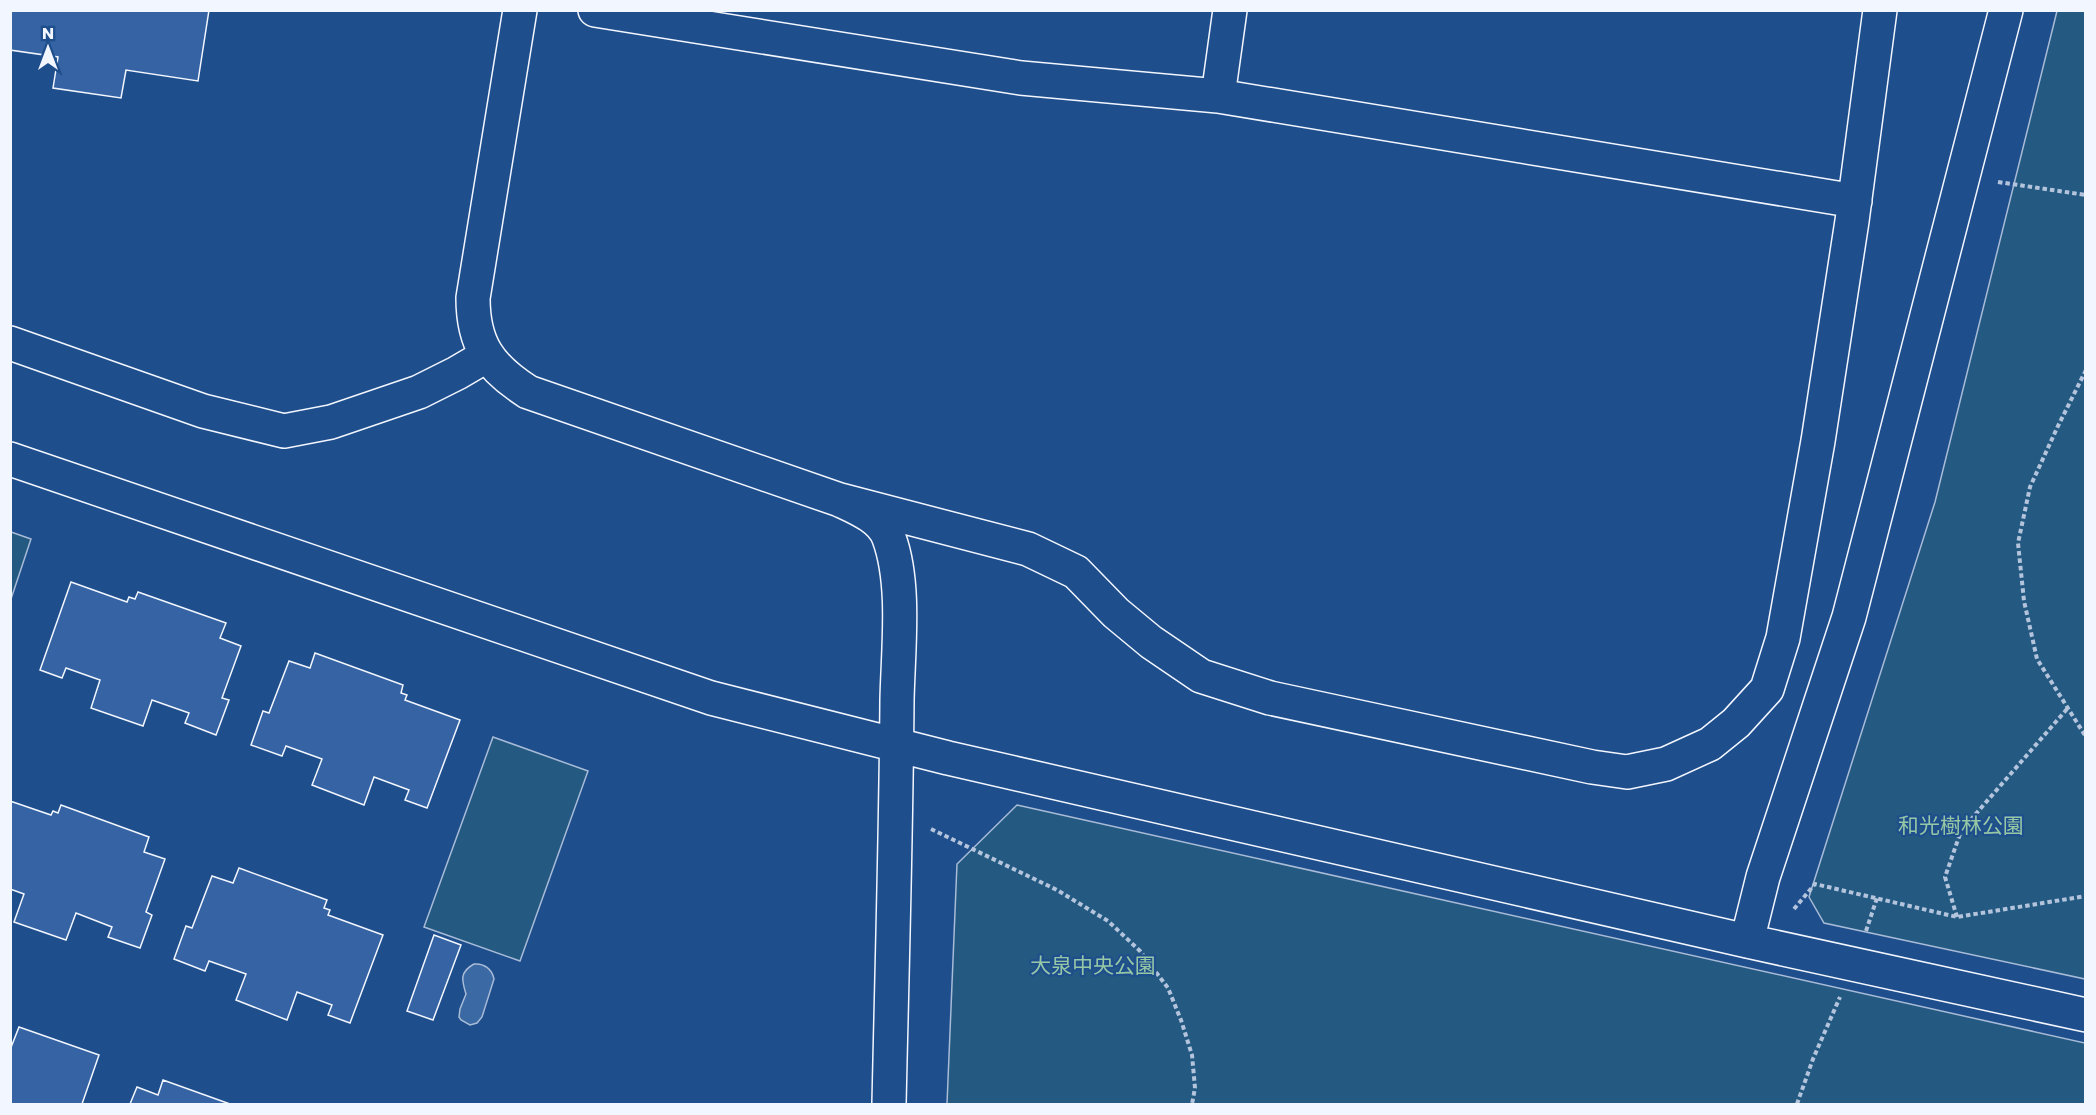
<svg xmlns="http://www.w3.org/2000/svg" width="2096" height="1115" viewBox="0 0 2096 1115" font-family="Poppins,'Noto Sans JP',sans-serif">
<style>
.green{fill:#245a82;stroke:#a8bbd7;stroke-width:1.5}
.water{fill:#3b69a3;stroke:#a8bbd7;stroke-width:1.5}
.building{fill:#3563a3;stroke:#f2f6ff;stroke-width:1.5}
.lines{fill:none;stroke-linecap:round;stroke-linejoin:round}
.minor-casing{stroke:#f2f6ff;stroke-width:36}
.path{stroke:#b3c4dc;stroke-width:4;stroke-dasharray:4.5 3;stroke-linecap:butt}
.minor{stroke:#1f4e8c;stroke-width:33}
.labels{text-anchor:middle;dominant-baseline:central;stroke-width:4.5;stroke-linejoin:round;paint-order:stroke}
.park-label{font-size:21px;fill:#97c8a6;stroke:#1f4e8c}
</style>
<rect width="100%" height="100%" fill="#1f4e8c"/>
<path class="green" d="M2057 11H2086L2085 979 1824 923 1809 897 1935 502Z
M11 532 31 539 11 599 10 532Z
M493 737 588 771 520 961 424 927Z
M1017 805 2085 1043V1104H947L957 864Z"/>
<path class="water" d="M474 964C484 963 492 969 494 979L482 1017 477 1023 470 1025 461 1020 459 1017 460 1009 466 994C462 981 459 972 474 964Z"/>
<path class="building" d="M10 10H209L198 81 126 70 121 98 53 88 58 57 10 50Z
M71 582 127 602 129 597 135 599 138 592 226 623 220 638 241 646 222 698 229 700 216 735 185 723 189 713 152 700 143 726 91 708 100 680 66 668 62 678 40 670Z
M315 653 403 685 401 693 407 695 405 700 460 720 427 808 405 800 409 790 374 777 364 805 312 785 322 759 286 746 282 756 251 745 263 711 269 713 289 661 310 668Z
M10 801 51 815 53 811 58 813 61 805 149 837 144 852 165 859 146 912 152 915 140 948 108 937 112 927 76 913 66 940 14 922 24 894 10 889Z
M239 868 327 900 324 908 330 910 328 915 383 935 350 1023 328 1015 332 1005 297 992 287 1020 236 1000 246 974 209 961 205 971 174 959 186 926 192 928 212 876 233 883Z
M434 935 461 945 433 1020 407 1011Z
M19 1027 99 1055 82 1104H10V1050Z
M163 1080 230 1104H130L137 1087 158 1095Z"/>
<g class="lines">
<defs>
<path id="minor" d="M520 10 473 298C473 344 489 367 528 392L840 500C857 508 882 518 889 538 906 584 898 651 897 700 896 835 892 970 889 1104
M595 10 1021 78 1218 96 1855 201
M1218 96 1230 10
M10 343 203 411 284 431 331 422 419 392 457 373 486 356
M10 459 711 698 948 758 1747 941 2086 1015
M840 500 1028 549 1076 572 1116 613 1151 642 1201 676 1270 698 1592 767 1627 772 1666 764 1710 744 1736 723 1767 689 1783 638 1818 441 1852 221 1880 10
M1747 941 1763 877 1849 617 2006 10"/>
</defs>
<use href="#minor" class="minor-casing"/>
<path class="path" d="M1998 182 2086 195
M2086 370 2058 426 2030 487 2018 543 2024 601 2037 659 2086 737
M931 829 1057 890 1108 921 1140 951 1168 988 1181 1020 1192 1055 1195 1088 1192 1104
M1794 909 1815 884 1957 917 2086 896
M1957 917 1945 877 1961 831 2067 709
M1866 931 1877 898
M1797 1104 1813 1059 1840 997"/>
<use href="#minor" class="minor"/>
</g>
<g class="labels">
<g class="park-label">
<text x="1961" y="825">和光樹林公園</text>
<text x="1093" y="965">大泉中央公園</text>
</g>
</g>
<rect width="2096" height="1115" fill="none" stroke="#f2f6ff" stroke-width="24"/>
<g transform="translate(48 48)" stroke="#1f4e8c" stroke-width="4.5" paint-order="stroke">
<path d="M0-4.5L10 22L0 15L-10 22Z" fill="#f2f6ff"/>
<text y="-9" font-size="16" font-weight="bold" text-anchor="middle" fill="#f2f6ff">N</text>
</g>
</svg>
